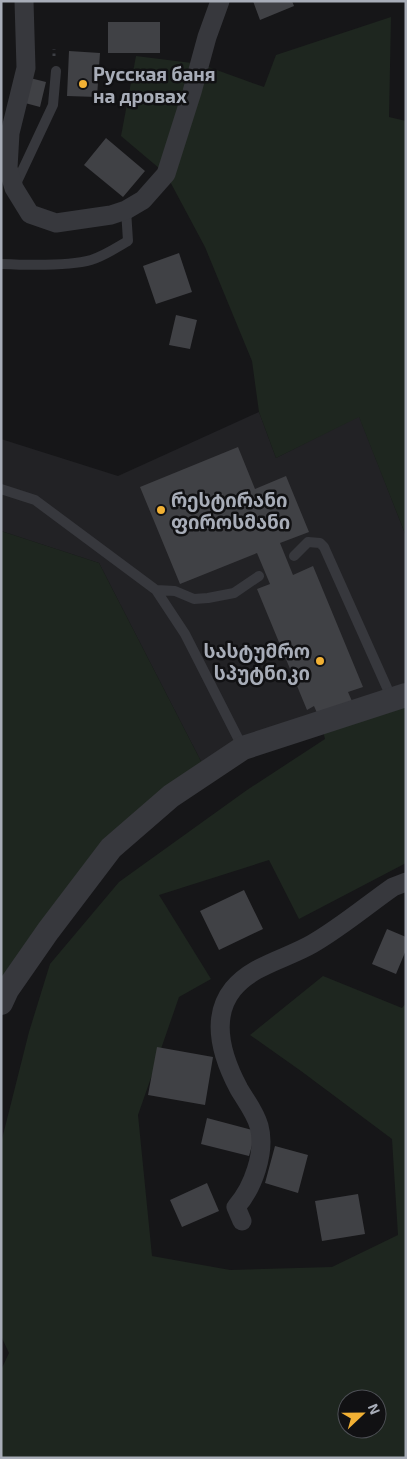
<svg xmlns="http://www.w3.org/2000/svg" width="407" height="1459" viewBox="0 0 407 1459" font-family="'Exo 2','Noto Sans Georgian',sans-serif">
<style>
.built{fill:#222225}
.green{fill:#1e261f;fill-rule:evenodd}
.building{fill:#404145}
.lines{fill:none;stroke-linecap:round;stroke-linejoin:round}
.path{stroke:#3d3f44;stroke-width:3;stroke-dasharray:2.5 4;stroke-linecap:butt}
.service{stroke:#37383d;stroke-width:10}
.minor{stroke:#37383d;stroke-width:19}
.tertiary{stroke:#37383d;stroke-width:24}
.poi-dot{fill:#f2b134;stroke:#111113;stroke-width:2}
.labels{text-anchor:middle;dominant-baseline:central;stroke-width:5;stroke-linejoin:round;paint-order:stroke}
.poi-label{font-size:19px;font-weight:bold;fill:#a8adb8;stroke:#111113;text-anchor:start}
</style>
<rect width="100%" height="100%" fill="#161618"/>
<path class="built" d="M259 412 276 458 359 416 406 536V695L207 773 99 563 1 531V439L118 476Z"/>
<path class="green" d="M391 17 389 117 406 121V536L359 417 276 458 259 412 252 361 205 247 166 174 121 136 136 56 200 64 264 87 276 55Z
M1 531 99 563 207 773 111 848 1 1003Z
M406 695V863L299 919 269 860 159 895 211 979 179 997 138 1115 152 1256 230 1270 332 1267 398 1235 392 1139 301 1071 250 1035 323 976 402 1008 406 1003V1458H1V1370L9 1353 1 1336V1143L29 1032 50 964 119 882 247 790 325 739 321 723ZM347 1399H377V1429H347Z"/>
<path class="building" d="M253 1H292L294 6 260 20Z
M108 22H160V53H108Z
M69 51 100 53 97 97 67 96Z
M30 78 46 82 40 107 25 103Z
M106 138 145 171 123 197 84 165Z
M179 253 192 292 156 304 143 266Z
M176 315 197 320 190 349 169 345Z
M238 447 255 489 286 476 309 532 280 543 293 575 313 566 363 687 348 692 355 708 321 722 314 706 307 710 257 589 270 584 257 553 180 584 140 487Z
M244 890 263 929 219 950 200 911Z
M387 929 406 937V950L396 974 372 964Z
M157 1047 213 1057 205 1105 148 1095Z
M207 1118 256 1131 249 1156 201 1144Z
M275 1146 308 1155 298 1193 265 1183Z
M207 1183 219 1211 182 1227 170 1200Z
M358 1194 365 1234 322 1241 315 1201Z"/>
<g class="lines">
<path class="path" d="M54 56V49"/>
<path class="service" d="M15 186 53 105 56 71
M1 264C24 265 70 266 91 260 104 256 116 248 128 241L126 210
M1 489 35 500 156 590 185 634 243 748
M294 556 308 542 320 543 324 547 392 699
M156 590 175 591 194 599 208 598 234 593 259 576"/>
<path class="minor" d="M24 1 26 68 10 133 8 168 14 188 30 214 56 223 111 215 126 210 143 200 166 174 192 92 207 37 220 1
M242 1221 236 1207C253 1188 266 1152 259 1126 255 1112 246 1101 239 1089 223 1059 209 1019 233 989 253 965 286 959 312 944 340 928 366 906 393 887L406 882"/>
<path class="tertiary" d="M1 1003 7 990 48 931 111 848 171 796 243 748 406 695"/>
</g>
<g class="poi-dot">
<circle cx="83" cy="84" r="5"/>
<circle cx="161" cy="510" r="5"/>
<circle cx="320" cy="661" r="5"/>
</g>
<g class="labels">
<g class="poi-label">
<text x="93" y="73">Русская баня<tspan x="93" dy="22">на дровах</tspan></text>
<text x="171" y="499">რესტირანი<tspan x="171" dy="22">ფიროსმანი</tspan></text>
<text x="310" y="650" text-anchor="end">სასტუმრო<tspan x="310" dy="22">სპუტნიკი</tspan></text>
</g>
</g>
<rect width="407" height="1459" fill="none" stroke="#a8adb8" stroke-width="5"/>
<g transform="translate(362 1414) rotate(68)"><circle r="24" fill="#111113" stroke="#4d4f55"/>
<path d="M0-4L9 19L0 12L-9 19Z" fill="#f2b134"/>
<text y="-8" font-size="14" font-weight="bold" text-anchor="middle" fill="#a8adb8">N</text>
</g>
</svg>
